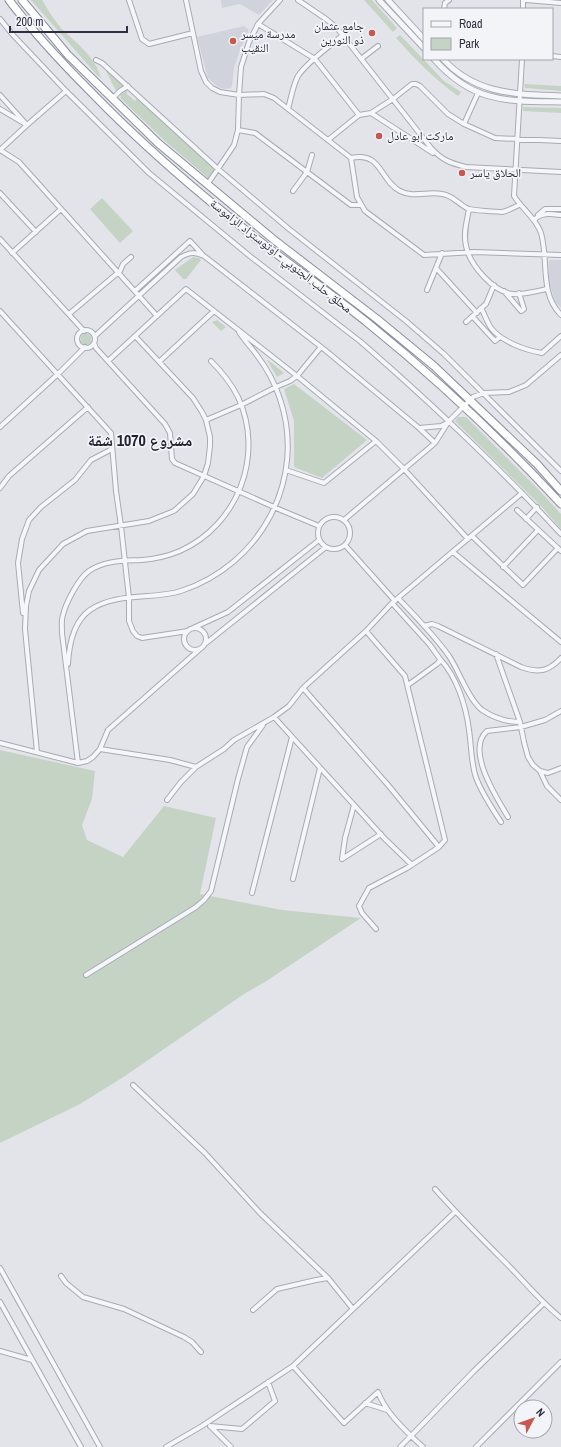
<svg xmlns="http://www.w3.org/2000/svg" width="561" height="1447" viewBox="0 0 561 1447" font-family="'Archivo Narrow','Noto Naskh Arabic',sans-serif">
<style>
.built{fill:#d1d3dc}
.green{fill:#c5d3c5}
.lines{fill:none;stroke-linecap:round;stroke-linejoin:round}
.minor-casing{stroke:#a8aab4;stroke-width:6}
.tertiary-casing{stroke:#a8aab4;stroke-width:7}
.trunk-casing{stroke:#8b8fa0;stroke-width:9}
.minor{stroke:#f5f6f9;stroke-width:4}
.tertiary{stroke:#f5f6f9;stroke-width:5}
.trunk{stroke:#fff;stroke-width:7}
.poi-dot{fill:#c65751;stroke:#f2f4f7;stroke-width:1.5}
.labels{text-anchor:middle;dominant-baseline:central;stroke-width:3.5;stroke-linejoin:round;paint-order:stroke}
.poi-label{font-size:12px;fill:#2c2f41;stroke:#f2f4f7;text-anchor:start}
.street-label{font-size:12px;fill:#2c2f41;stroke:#f2f4f7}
.district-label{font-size:16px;font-weight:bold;fill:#1e2132;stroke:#f2f4f7}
</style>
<rect width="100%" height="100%" fill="#e3e4ea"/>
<path class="built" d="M221 0H273L259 15 240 4 222 8Z
M244 26 249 30 240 50 234 68 232 86 231 88 224 89 218 87 208 78 197 37Z
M549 260H561V308L555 301 548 279Z"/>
<path class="green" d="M31 0H42C48 10 54 20 61 28 77 44 95 56 101 78L97 75Z
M364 0H372L397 28 393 32Z
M400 35 444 81 461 92 458 96C434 79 416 60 396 38Z
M106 71H107L124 86 116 91Z
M524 84 561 86V91L525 88Z
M125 90 128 91 126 93 135 101 137 98 212 166 215 169 210 177 208 178 165 141 121 99 120 94Z
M523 107 561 108V113L523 111Z
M102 198 133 231 120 243 90 209Z
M193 257 199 258 201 260 186 279H183L175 270Z
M217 320 226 327 221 331 212 322Z
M80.5 339a5.5 5.5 0 1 1 11 0a5.5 5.5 0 1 1-11 0Z
M267 360H268L284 373 277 377Z
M294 384 367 440 322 478 294 467V421L284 389Z
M458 417H466L540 491 561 514V529L540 505 455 421Z
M0 750 95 771 92 799 82 825 87 840 123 857 164 806 216 818 200 894 282 910 361 918 265 982 244 994 125 1076 80 1104 0 1143Z"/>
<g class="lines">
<defs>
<path id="minor" d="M129 0 142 39 149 44 193 33
M186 0 201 71 206 82 212 88 220 92 239 95 264 94 274 98 351 158C382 151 379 180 400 191 413 198 429 191 442 194 453 195 459 205 469 209 472 210 498 212 502 212 508 211 514 207 519 205
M298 0 326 19 337 28 431 148C442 160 450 163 466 167L561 172
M526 0 561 3
M444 9 445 3 449 0
M523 9V0
M0 19 13 35 66 91 149 173 251 257 361 342C431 403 498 466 561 534
M258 24 315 59 359 115
M552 56 561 57
M361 59 378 46
M522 59 514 196C522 209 536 218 541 233 549 260 539 293 561 315
M96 60 102 63 218 169 289 229 406 321 444 354 561 471
M0 95 27 125 66 91
M114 97 120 91 128 86
M0 109 27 125 0 150
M288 109C291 98 293 85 298 76 307 62 330 46 343 35
M371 113 433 153
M464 124 478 93
M238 130 255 133 351 205H361
M328 140 359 115 371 113 393 99 412 84H416L420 86 448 114 464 124 495 138 561 141
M0 150 19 162 157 316
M351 158 357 197 365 211 424 255 474 252 561 255
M207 185 234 145 238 130 239 95 241 67 249 42 258 24 280 0
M293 191 307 172 312 155
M0 193 36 232
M469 209C467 221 463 233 466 246 470 265 493 292 513 294 523 295 538 291 547 289
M538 215 545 209H561
M534 220C542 212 551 214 561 215
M0 239 84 331
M12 253 61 209
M436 268 477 313
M427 290 442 253
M135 291 190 241 202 254
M504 291 521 311 524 309 519 293
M481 308C485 315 487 322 491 328 502 342 525 350 542 353L561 336
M0 311 111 433 116 491 121 526 129 598V621L133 631 137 636 142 638 188 631
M69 314 120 271 123 264 131 257
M473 317 495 341 500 337
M466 322 486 304 494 285
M77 339a9 9 0 1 1 18 0a9 9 0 1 1-18 0Z
M95 336 181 257C190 252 195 252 204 256L325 350 419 428 435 443
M94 343 96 348 165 424 170 433 172 459 175 463 283 511 319 526
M108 361 186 289 297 376 376 441 404 469 468 539
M160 361 214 311
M206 420 241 405 276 387 290 381 297 376 321 347
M0 427 58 374 85 347
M419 428 441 426 447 423
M286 470 324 483 376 441
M0 488 9 476 88 407
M517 510 561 551
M318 533a16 16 0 1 1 32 0a16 16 0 1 1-32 0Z
M526 519 537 507
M344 520 435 443 449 421 473 397 484 393 509 392 526 385 561 355
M472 536 523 585 558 548
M345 545 395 601
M453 552 561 642
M503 567 538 530
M398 598C415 616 434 635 449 656 459 671 469 700 482 710 494 718 506 722 520 722
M392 603 430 645 440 659 439 662 437 664 408 685
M23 613 18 563 22 539 29 520 41 507 75 480 91 460 112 449
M424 626 432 624 438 626 521 667C538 673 548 672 561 658
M193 628 228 612 319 540
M184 639a11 11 0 1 1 22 0a11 11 0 1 1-22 0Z
M366 631 405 676 445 840 439 847 407 868 369 888 359 906 362 913 376 929
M205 644 326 547
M496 654 520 722 524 742 528 757 533 765 540 771 547 786 561 800
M440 659C457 677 466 706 469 730 471 743 471 757 474 770 476 784 493 810 501 822
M68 664C69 644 73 622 90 610 116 592 152 600 181 591 261 565 307 479 280 399 275 383 266 367 256 354 250 346 244 340 239 332
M303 688 388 785 439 847
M274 717 385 839 412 865
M0 743 78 763 87 761 93 757 100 749 108 730 200 649
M100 749 170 760 196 767
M37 752 25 629 26 606 29 591 39 570 63 544 87 531 149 521 174 511 193 494 204 476 208 463 210 446V437L206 420 202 412 193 398 135 336
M78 763 62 633C62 627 61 620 63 615 66 602 79 578 89 571 105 560 124 561 142 560 155 559 168 556 180 551 238 525 265 455 238 397 231 383 222 372 211 361
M540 771 548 773 561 768
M167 800 181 782 196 767 224 749 234 740 274 717 289 706 303 688 366 631 392 603 522 493
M508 817C497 798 465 750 487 731L521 727 545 720 561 711
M342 859 345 838 354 805
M342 859 381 834
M293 879 320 768
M252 893 292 737
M86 975 196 907 204 900 211 891 238 779 247 747 263 725
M133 1085 205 1153 260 1213 328 1278 353 1309
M435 1189C457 1214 481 1238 505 1262 524 1281 540 1301 561 1318
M0 1268 100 1447
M61 1276 66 1283 83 1297 124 1309 184 1337 192 1342 201 1352
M0 1302 81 1447
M253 1310 277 1289 316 1280 328 1278
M0 1351 32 1360
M293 1366 344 1423 378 1392C385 1410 398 1423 411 1436L400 1447
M365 1403 387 1410
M210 1426 242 1429 275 1401 268 1382
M211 1427 231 1447
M166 1447 202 1426 293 1366 455 1212
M423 1447 411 1436 473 1372 544 1303
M476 1447 561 1362"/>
<path id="tertiary" d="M379 0 424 48
M388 0 424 39
M434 59C473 103 506 101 561 102
M443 59C476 95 516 94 561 96"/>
<path id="trunk" d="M9 0C33 32 61 62 89 90 145 148 206 200 270 249 303 274 337 298 369 324 437 379 502 440 561 504
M22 0 68 55 158 143 273 239 377 319 434 366 537 464 561 491"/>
</defs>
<use href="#minor" class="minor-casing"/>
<use href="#tertiary" class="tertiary-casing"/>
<use href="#trunk" class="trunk-casing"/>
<use href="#minor" class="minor"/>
<use href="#tertiary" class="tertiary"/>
<use href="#trunk" class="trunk"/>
</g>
<g class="poi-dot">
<circle cx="372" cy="33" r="4"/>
<circle cx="233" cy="41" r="4"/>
<circle cx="379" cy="136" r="4"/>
<circle cx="462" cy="173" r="4"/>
</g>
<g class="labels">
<g class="poi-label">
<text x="364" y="26" text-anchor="end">جامع عثمان<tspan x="364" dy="14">ذو النورين</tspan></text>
<text x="241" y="34">مدرسة ميسر<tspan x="241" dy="14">النقيب</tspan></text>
<text x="387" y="136">ماركت ابو عادل</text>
<text x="470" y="173">الحلاق ياسر</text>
</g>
<g class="street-label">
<text transform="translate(281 256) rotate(38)">محلق حلب الجنوبي - اوتوستراد الراموسة</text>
</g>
<g class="district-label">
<text x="140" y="440">مشروع 1070 شقة</text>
</g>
</g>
<rect x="423" y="8" width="130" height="52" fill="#f2f4f7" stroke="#a3a5ae"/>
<rect x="431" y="21" width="20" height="6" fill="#f5f6f9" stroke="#a3a5ae"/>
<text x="459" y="28" font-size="12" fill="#2c2f41">Road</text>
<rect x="431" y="38" width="20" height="12" fill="#c5d3c5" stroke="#a3a5ae"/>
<text x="459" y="48" font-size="12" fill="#2c2f41">Park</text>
<g transform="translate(533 1419) rotate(49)"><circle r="19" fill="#f2f4f7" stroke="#a3a5ae"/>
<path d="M0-3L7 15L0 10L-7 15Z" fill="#c65751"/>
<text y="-6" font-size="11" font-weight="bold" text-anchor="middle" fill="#2c2f41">N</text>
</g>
<path d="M10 26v6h117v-6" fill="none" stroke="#2c2f41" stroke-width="2"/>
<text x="16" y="26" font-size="12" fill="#2c2f41" stroke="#f2f4f7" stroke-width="3" paint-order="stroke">200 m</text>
</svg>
